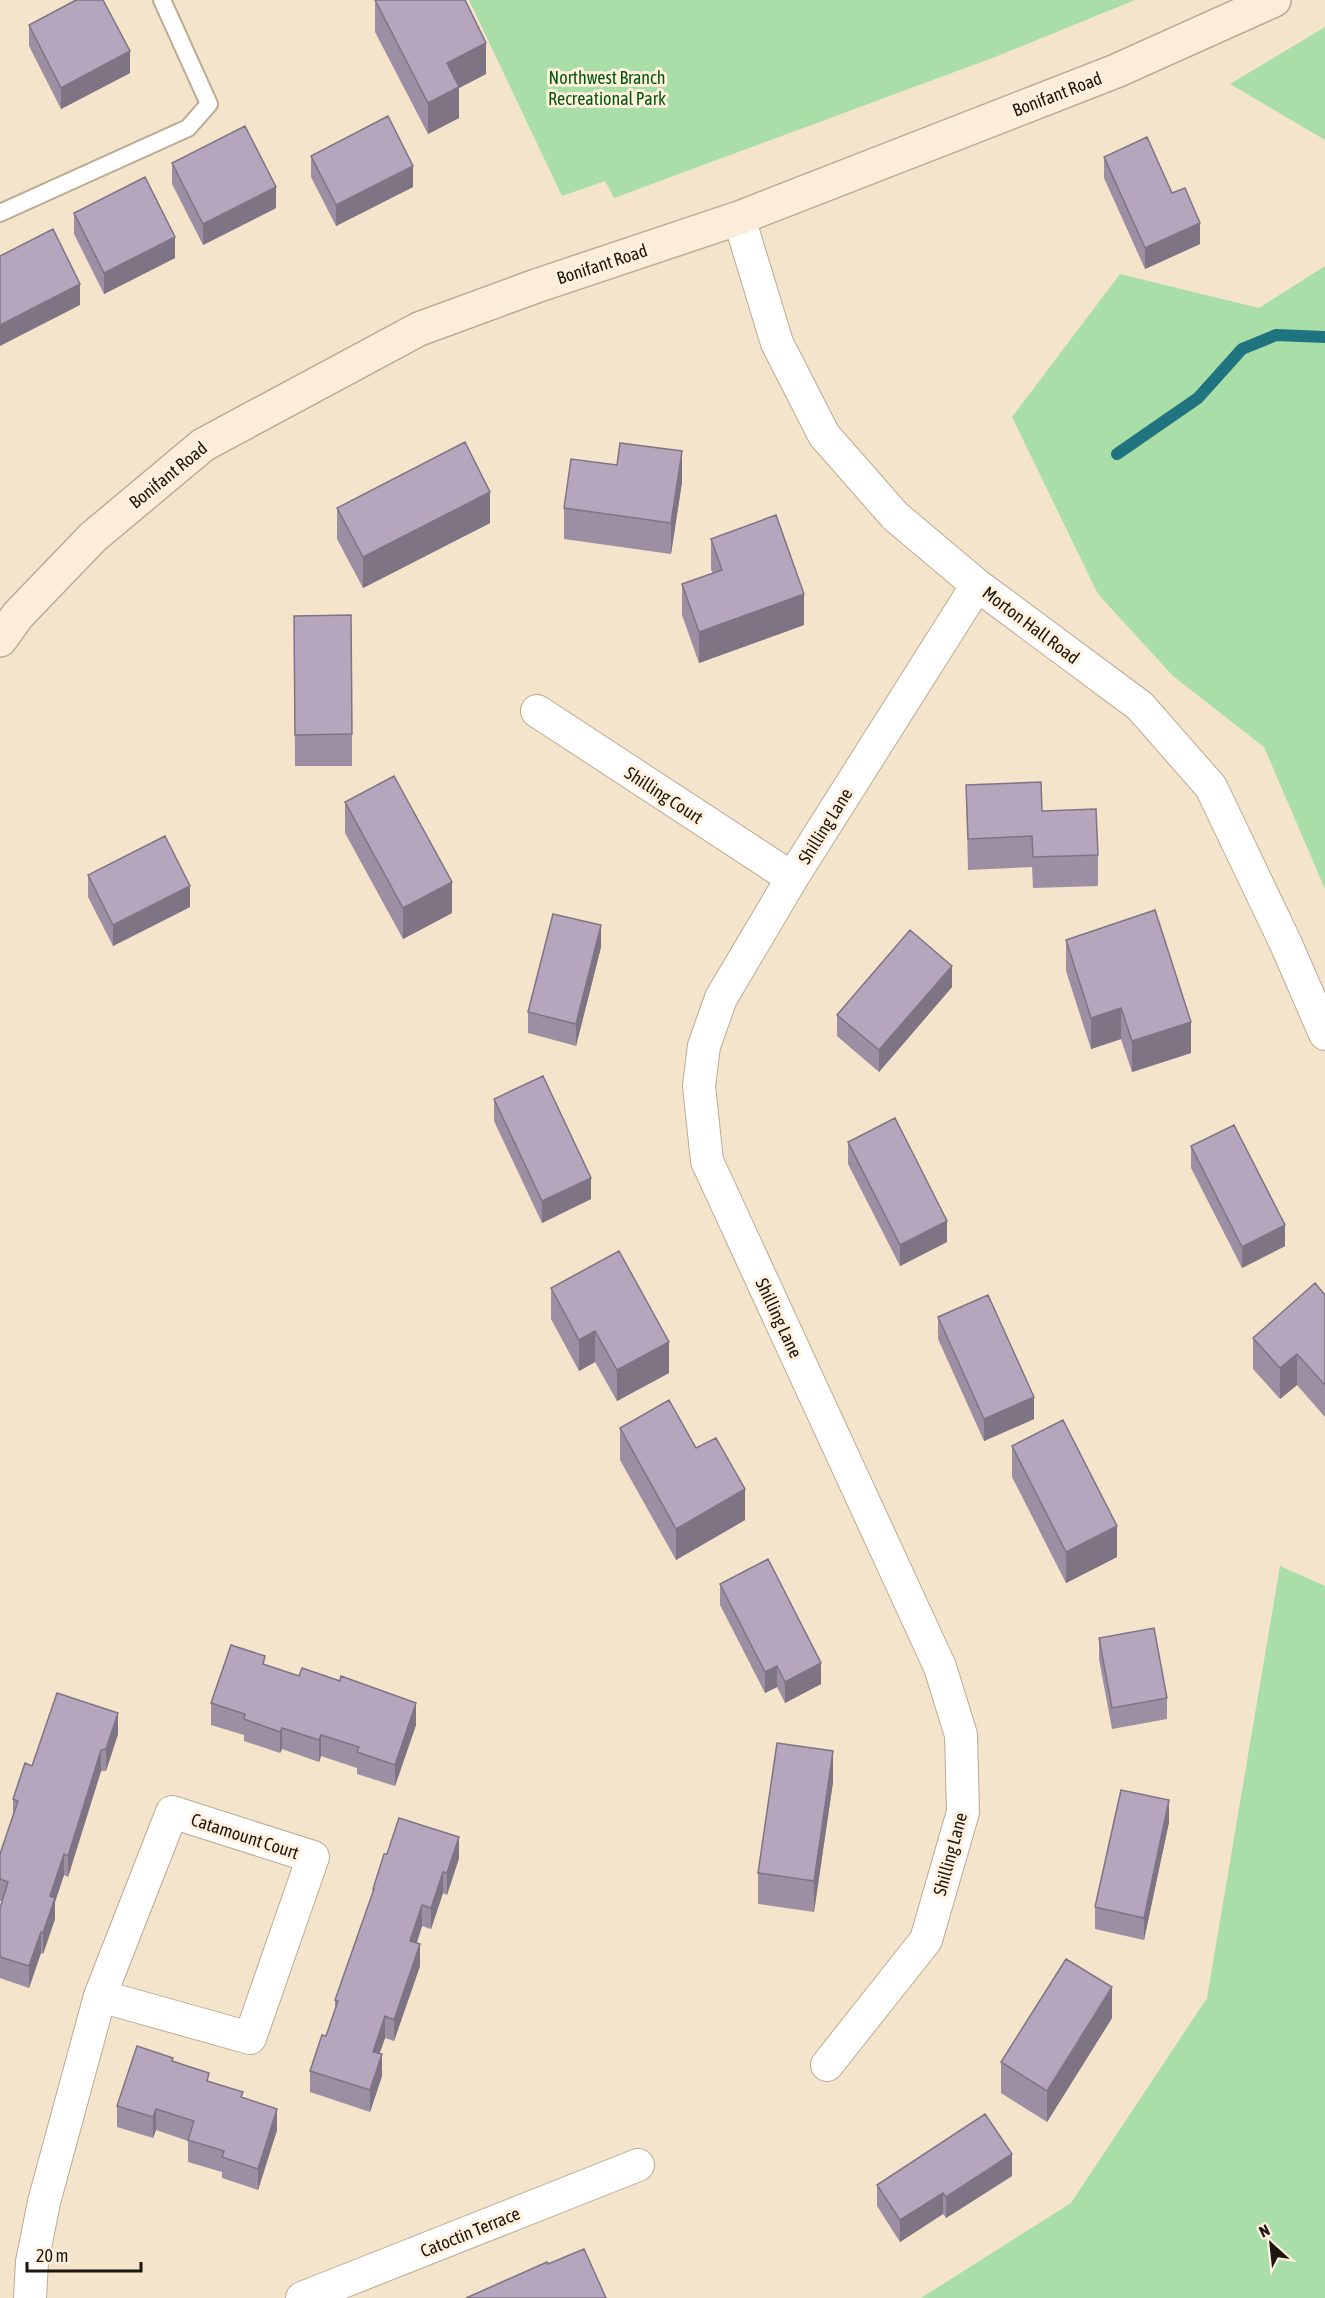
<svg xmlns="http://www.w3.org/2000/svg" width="1325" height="2298" viewBox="0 0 1325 2298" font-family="'Asap Condensed',sans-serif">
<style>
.green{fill:#a9dea8}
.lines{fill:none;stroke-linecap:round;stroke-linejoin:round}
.stream{stroke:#20747f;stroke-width:12}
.service-casing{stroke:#bbab93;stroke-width:20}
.minor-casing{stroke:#bbab93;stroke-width:34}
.secondary-casing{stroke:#bbab93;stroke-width:36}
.service{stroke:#fff;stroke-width:16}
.minor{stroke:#fff;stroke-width:32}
.secondary{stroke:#fcecda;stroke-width:33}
.wall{fill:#9c8ea3}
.shaded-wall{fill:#7f7484}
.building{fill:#b5a5bd;stroke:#7f7484;stroke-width:1.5}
.labels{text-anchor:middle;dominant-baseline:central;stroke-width:6;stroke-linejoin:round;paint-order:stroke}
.park-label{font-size:18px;fill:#035810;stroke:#fff1dd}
.street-label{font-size:18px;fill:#1d170f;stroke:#fff1dd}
</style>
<rect width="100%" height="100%" fill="#f4e4cb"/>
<path class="green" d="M469 0H1135L995 57 614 198 605 181 562 196Z
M1325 27V140L1230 84Z
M1325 266V889L1264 747 1173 676 1098 594 1012 417 1120 274 1259 308Z
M1280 1566 1325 1586V2298H921L1071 2203 1207 1998Z"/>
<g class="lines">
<path class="stream" d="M1117 454 1198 398 1242 349 1276 335 1325 337"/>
<defs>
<path id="service" d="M0 213 188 128 209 104 162 0"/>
<path id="minor" d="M739 218 777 343 824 435 895 516 977 585 1140 706 1211 787 1286 944 1325 1034
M537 711 792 878
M827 2065 926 1940 963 1812 961 1735 940 1667 707 1161 699 1086 704 1046 721 998 792 878 977 585
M30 2298 32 2262 44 2202 100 1996 172 1812 313 1857 250 2038 100 1996
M302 2298 638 2165"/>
<path id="secondary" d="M0 640 18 615 93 537 203 445 419 329 536 286 739 218 1116 71 1274 0"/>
</defs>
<use href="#service" class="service-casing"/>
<use href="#minor" class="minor-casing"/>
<use href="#secondary" class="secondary-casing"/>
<use href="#service" class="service"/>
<use href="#minor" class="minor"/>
<use href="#secondary" class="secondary"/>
</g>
<path class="wall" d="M375 0 486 74 459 88V118L428 134 375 32Z
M29 25 130 73 61 109 29 46Z
M311 156 413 187 336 226 311 177Z
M1104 157 1172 193 1200 244 1145 269 1104 178Z
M172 163 276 208 203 245 172 184Z
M74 213 175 258 104 294 74 234Z
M682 482 671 554 564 539V508Z
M337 508 490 523 363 588 337 539Z
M711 539 804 625 699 663 682 615V584L713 573 711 570Z
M294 616 352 734V766H295Z
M966 785 1042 811 1098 855V886L1033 888 1032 867 968 870Z
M345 802 452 913 403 939 345 833Z
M88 875 190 907 113 946 88 897Z
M1066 940 1191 1053 1132 1072 1121 1039 1091 1049 1066 971Z
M601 947 576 1046 528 1033V1012Z
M952 987 879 1072 837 1036V1015Z
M494 1099 591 1199 542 1223 494 1121Z
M848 1142 947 1242 900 1266 848 1164Z
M1191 1146 1285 1246 1242 1268 1191 1168Z
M551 1288 669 1373 617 1401 595 1362 579 1371 551 1319Z
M1325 1295V1417L1297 1385 1280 1399 1253 1369V1338Z
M938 1317 1034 1419 984 1441 938 1339Z
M620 1428 696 1448 745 1520 676 1560 620 1460Z
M1012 1446 1117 1557 1066 1583 1012 1477Z
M720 1584 821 1684 785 1703 777 1687 765 1693 720 1605Z
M1099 1638 1167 1698V1719L1112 1729 1099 1659Z
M265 1665 416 1725 395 1786 357 1774V1768L321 1756 319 1762 282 1749 280 1753 244 1741V1735L211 1725V1703Z
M118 1734 106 1771H101L68 1877 64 1875 55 1902V1919L43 1954 41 1953 29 1988 0 1978V1908L2 1901H0V1854L13 1815V1799L32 1766Z
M833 1782 814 1912 758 1904V1873Z
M1169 1822 1144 1940 1095 1929V1907Z
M459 1858 447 1895 443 1893 431 1929 422 1926 417 1943 420 1966 394 2041 385 2038 379 2054 382 2076 370 2112 310 2092V2071L326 2036 335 2009V2000L373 1895V1889Z
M1112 2018 1047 2122 1001 2093V2062Z
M173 2061 209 2081 243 2098 277 2130 258 2190 222 2178V2172L188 2162V2141L156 2130 153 2138 117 2127V2106Z
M1012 2176 946 2218 943 2214 900 2242 877 2206V2185Z"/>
<path class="shaded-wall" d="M486 43V74L459 88V118L428 134V103L447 63Z
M130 51V73L61 109V88Z
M413 166V187L336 226V205Z
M276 187V208L203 245V224Z
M1200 223V244L1145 269V248Z
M175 237V258L104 294V273Z
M80 284V305L0 346V325Z
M682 451V482L671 554V523Z
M490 492V523L363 588V557Z
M804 594V625L699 663V632Z
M452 882V913L403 939V908Z
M190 886V907L113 946V925Z
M601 925V947L576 1046V1024Z
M952 966V987L879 1072V1050Z
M1121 1008V1039L1091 1049V1018Z
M1191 1022V1053L1132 1072V1041Z
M591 1178V1199L542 1223V1201Z
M947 1221V1242L900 1266V1245Z
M1285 1225V1246L1242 1268V1247Z
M595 1331V1362L579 1371V1340Z
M669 1342V1373L617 1401V1370Z
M1297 1354V1385L1280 1399V1368Z
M1034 1397V1419L984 1441V1419Z
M745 1489V1520L676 1560V1529Z
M1117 1526V1557L1066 1583V1552Z
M821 1663V1684L785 1703V1682Z
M777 1666V1687L765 1693V1672Z
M416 1703V1725L395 1786V1765Z
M118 1713V1734L106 1771V1749Z
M282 1728V1749L280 1753V1732Z
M321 1735V1756L319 1762V1740Z
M101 1750V1771L68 1877V1856Z
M833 1751V1782L814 1912V1881Z
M1169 1800V1822L1144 1940V1918Z
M459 1837V1858L447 1895V1873Z
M64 1854V1875L55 1902V1919L43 1954V1933L50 1896Z
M443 1872V1893L431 1929V1908Z
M422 1905V1926L410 1962V1941Z
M41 1932V1953L29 1988V1966Z
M420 1944V1966L394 2041V2020Z
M1112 1987V2018L1047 2122V2091Z
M385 2016V2038L373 2073V2052Z
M382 2054V2076L370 2112V2090Z
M156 2109V2130L153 2138V2117Z
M277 2109V2130L258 2190V2169Z
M1012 2154V2176L946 2218V2197Z
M943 2193V2214L900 2242V2220Z"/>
<path class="building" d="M76 0H103L130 51 61 88 29 25Z
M375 0H465L486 43 447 63 459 87 428 103Z
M388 116 413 166 336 205 311 156Z
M245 126 276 187 203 224 172 163Z
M1147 137 1172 193 1185 188 1200 223 1145 248 1104 157Z
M145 177 175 237 104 273 74 213Z
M53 229 80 284 0 325V256Z
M465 442 490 492 363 557 337 508Z
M620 443 682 451 671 523 564 508 571 459 617 465Z
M776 515 804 594 699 632 682 584 722 570 711 539Z
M351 615 352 734 295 735 294 616Z
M394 776 452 882 403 908 345 802Z
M1041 782 1042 811 1096 809 1098 855 1033 857 1032 836 968 839 966 785Z
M165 836 190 886 113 925 88 875Z
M1155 910 1191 1022 1132 1041 1121 1008 1091 1018 1066 940Z
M553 914 601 925 576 1024 528 1012Z
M910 930 952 966 879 1050 837 1015Z
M543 1076 591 1178 542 1201 494 1099Z
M895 1118 947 1221 900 1245 848 1142Z
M1234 1125 1285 1225 1242 1247 1191 1146Z
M619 1251 669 1342 617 1370 595 1331 579 1340 551 1288Z
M1315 1283 1325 1295V1385L1297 1354 1280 1368 1253 1338Z
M988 1295 1034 1397 984 1419 938 1317Z
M669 1400 696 1448 716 1438 745 1489 676 1529 620 1428Z
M1063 1420 1117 1526 1066 1552 1012 1446Z
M768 1559 821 1663 785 1682 777 1666 765 1672 720 1584Z
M1154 1628 1167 1698 1112 1708 1099 1638Z
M231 1645 265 1656 263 1664 299 1676 302 1668 340 1681 341 1676 416 1703 395 1765 357 1752 359 1747 321 1735 319 1740 282 1728 280 1732 244 1719 245 1714 211 1703Z
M57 1693 118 1713 106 1749 101 1750 68 1856 64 1854 50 1896 55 1898 43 1933 41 1932 29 1966 0 1957V1908L8 1882 0 1879V1854L18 1801 13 1799 25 1763 32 1766Z
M777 1743 833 1751 814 1881 758 1873Z
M1121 1790 1169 1800 1144 1918 1095 1907Z
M399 1818 459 1837 447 1873 443 1872 431 1908 422 1905 410 1941 420 1944 394 2020 385 2016 373 2052 382 2054 370 2090 310 2071 322 2035 326 2036 338 2001 335 2000 374 1889H373L384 1854H387Z
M1066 1959 1112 1987 1047 2091 1001 2062Z
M137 2046 173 2058 172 2061 209 2073 207 2081 243 2092 241 2097 277 2109 258 2169 222 2157 224 2151 188 2140 194 2121 156 2109 153 2117 117 2106Z
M985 2114 1012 2154 946 2197 943 2193 900 2220 877 2185Z
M584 2249 606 2298H466L547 2262 548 2264Z"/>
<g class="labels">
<g class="park-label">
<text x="607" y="77">Northwest Branch<tspan x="607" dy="21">Recreational Park</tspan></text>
</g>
<g class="street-label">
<text transform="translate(1057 94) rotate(-21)">Bonifant Road</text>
<text transform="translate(602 264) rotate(-18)">Bonifant Road</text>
<text transform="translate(168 475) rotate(-39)">Bonifant Road</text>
<text transform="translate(1031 625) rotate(37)">Morton Hall Road</text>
<text transform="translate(664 795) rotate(33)">Shilling Court</text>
<text transform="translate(825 826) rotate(-58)">Shilling Lane</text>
<text transform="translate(779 1318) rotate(65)">Shilling Lane</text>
<text transform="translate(245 1836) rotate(18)">Catamount Court</text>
<text transform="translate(950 1854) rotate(-75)">Shilling Lane</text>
<text transform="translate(470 2232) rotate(-22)">Catoctin Terrace</text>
</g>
</g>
<g transform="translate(1271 2244) rotate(333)" stroke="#fff1dd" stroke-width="4.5" paint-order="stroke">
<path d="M0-4.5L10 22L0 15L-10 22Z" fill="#1d170f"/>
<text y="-9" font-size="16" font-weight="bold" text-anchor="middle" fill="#1d170f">N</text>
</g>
<path d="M27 2262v9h114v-9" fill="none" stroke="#1d170f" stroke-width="3"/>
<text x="36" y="2262" font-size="18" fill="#1d170f" stroke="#fff1dd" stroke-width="4.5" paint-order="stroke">20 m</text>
</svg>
